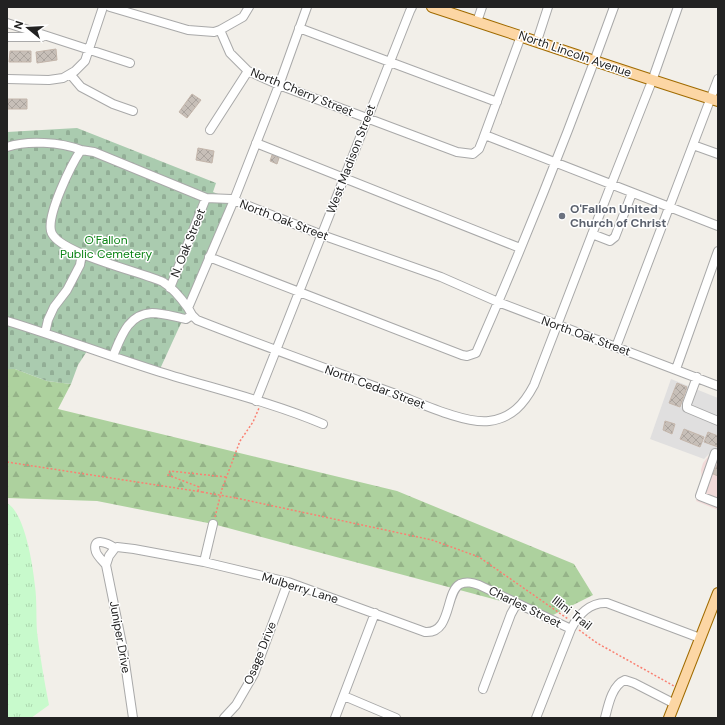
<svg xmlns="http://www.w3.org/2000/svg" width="725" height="725" viewBox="0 0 725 725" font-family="'DM Sans',sans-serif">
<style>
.residential{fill:#e0dfdf}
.commercial{fill:#f2dad9}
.forest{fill:url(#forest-firs)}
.cemetery{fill:url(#cemetery-stones)}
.park{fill:url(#park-tufts)}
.building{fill:url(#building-cross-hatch);stroke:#c4b6ab}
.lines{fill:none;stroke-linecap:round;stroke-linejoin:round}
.minor-casing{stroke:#a9a9a9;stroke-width:10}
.major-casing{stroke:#a06b00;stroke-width:12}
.path{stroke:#fa8072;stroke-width:1.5;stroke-dasharray:2 2;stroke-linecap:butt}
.minor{stroke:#fff;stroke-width:8}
.major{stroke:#fcd6a4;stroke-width:10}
.path-bridge{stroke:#fa8072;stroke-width:1.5;stroke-dasharray:2 2;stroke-linecap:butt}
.worship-dot{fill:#6b7280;stroke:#fff;stroke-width:1.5}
.labels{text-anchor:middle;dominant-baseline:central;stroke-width:3;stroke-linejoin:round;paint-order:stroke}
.street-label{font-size:12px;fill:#222;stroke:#fff}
.worship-label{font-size:12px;font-weight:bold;fill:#5b616d;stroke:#fff;text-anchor:start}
.park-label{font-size:12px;fill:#0c8416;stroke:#fff}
</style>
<defs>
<pattern id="forest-firs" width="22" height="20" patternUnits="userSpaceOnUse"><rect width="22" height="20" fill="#add19e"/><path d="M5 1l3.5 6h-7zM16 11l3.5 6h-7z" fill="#95b388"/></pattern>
<pattern id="cemetery-stones" width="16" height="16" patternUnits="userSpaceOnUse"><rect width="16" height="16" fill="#aacbaf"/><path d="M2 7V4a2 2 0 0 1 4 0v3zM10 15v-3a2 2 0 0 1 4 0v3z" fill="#92ae96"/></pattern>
<pattern id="park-tufts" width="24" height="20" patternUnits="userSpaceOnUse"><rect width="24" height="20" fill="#c8facc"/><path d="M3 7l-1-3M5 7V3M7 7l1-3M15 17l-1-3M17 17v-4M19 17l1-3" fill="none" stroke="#acd6af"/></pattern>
<pattern id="building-cross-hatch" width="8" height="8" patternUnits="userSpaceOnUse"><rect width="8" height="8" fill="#c7bfb8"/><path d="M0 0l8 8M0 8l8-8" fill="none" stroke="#aba49e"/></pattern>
</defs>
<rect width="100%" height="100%" fill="#f2efe9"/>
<path class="residential" d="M671 379 718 398V450H713L704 459 650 439Z"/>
<path class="commercial" d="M717 448 718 449V510L696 501 702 481 701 470 703 463 711 453Z"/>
<path class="forest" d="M7 369H15L47 381 71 384 58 409 397 491 574 564 593 595 553 615 213 524 97 501 7 498Z"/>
<path class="cemetery" d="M77 128 216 183 213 192 231 199 188 308 160 369 91 345 78 365 71 384 47 381 15 369H7V132Z"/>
<path class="park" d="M7 503C25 513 33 566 35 586 37 601 36 616 37 632 40 656 44 680 49 705L31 718H7Z"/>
<path class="building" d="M56 49 57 60 37 63 36 52Z
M10 51H31V62H9Z
M192 94 201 100 187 118 179 112Z
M7 99H27V109H7Z
M198 148 214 151 212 163 196 160Z
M272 155 279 158 277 164 270 161Z
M677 383 687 387 680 407 669 403Z
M665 421 675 424 672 434 663 430Z
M684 429 704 437 700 447 680 439Z
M708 432 718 436V447L704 442Z
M718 463V476L713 474Z"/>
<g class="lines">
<defs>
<path id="minor" d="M110 7 188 30 214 32 220 30 243 17 249 7
M307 7 279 85 234 200 188 308 192 315 197 320C263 346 330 370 396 394 420 403 465 424 489 421 512 418 524 404 534 385L611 185 652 81 678 7
M477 22 482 7
M7 23 130 63
M299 28 497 102
M220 30 230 53 248 71 279 85 457 152 473 154 479 149 483 139 521 36
M7 37H42
M537 41 548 7
M70 74 81 87 113 104 133 111
M7 79 49 80 63 78 75 71 85 61 103 7
M210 130 248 71
M485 135 718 226
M256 143 520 248
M693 145 718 154
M7 147C27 140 61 142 81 150
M592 234 610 241 615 237 632 193
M209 257 462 355 467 356 476 353C526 239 572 124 614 7
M170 288 206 198
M188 308C181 298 173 288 163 282 142 272 56 253 51 231 47 214 71 165 81 150L94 152 206 198 231 199 322 235 441 277 498 302 718 386
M7 321C59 337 109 356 160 372 215 389 271 402 323 424
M45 333 48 320 54 307 67 290 80 265 82 254
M616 347 718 79
M113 356C121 337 128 314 152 313 163 313 175 317 186 319L192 315
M676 369 718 251
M697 377 687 404V408L718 421
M256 401 410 11 412 7
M718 454 715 453 700 496 718 503
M204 562 213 524
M106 565C103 561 98 557 96 552 91 536 108 543 115 548
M483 689 511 614 517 603
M344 696 396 718
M133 718 123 649 106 565 109 556 115 548 117 547 134 549 204 562 288 582 425 632C452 634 445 592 460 584 467 581 473 583 479 585L571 629
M224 718 236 705 254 674 288 582
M335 718 375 613
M536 718 571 629C578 615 590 602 607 603L700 638
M605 718C608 706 612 685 625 680L634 683 675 704"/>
<path id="major" d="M432 7C527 38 622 71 718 101
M669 718 718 593"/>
</defs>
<use href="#minor" class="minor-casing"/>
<use href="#major" class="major-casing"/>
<path class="path" d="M7 462 202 492
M198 491 199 487 168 475 170 471 226 477
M236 498 432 540 479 557 568 619
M215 517 222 489 240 441 253 422 259 408
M579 630 597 643 674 686"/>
<use href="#minor" class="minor"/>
<use href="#major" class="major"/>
<path class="path-bridge" d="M202 492 236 498"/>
</g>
<circle class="worship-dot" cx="562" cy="216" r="4"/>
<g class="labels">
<g class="street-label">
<text transform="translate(575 54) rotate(19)">North Lincoln Avenue</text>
<text transform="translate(302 92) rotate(22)">North Cherry Street</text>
<text transform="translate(351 159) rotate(-69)">West Madison Street</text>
<text transform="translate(284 220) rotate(21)">North Oak Street</text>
<text transform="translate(188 243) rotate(-68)">N. Oak Street</text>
<text transform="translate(586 336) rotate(20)">North Oak Street</text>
<text transform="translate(375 387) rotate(20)">North Cedar Street</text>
<text transform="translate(300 588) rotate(17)">Mulberry Lane</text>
<text transform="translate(525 607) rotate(26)">Charles Street</text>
<text transform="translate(572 613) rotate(38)">Illini Trail</text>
<text transform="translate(120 637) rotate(80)">Juniper Drive</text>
<text transform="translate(260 653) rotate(-68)">Osage Drive</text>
</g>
<g class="worship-label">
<text x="570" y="209">O'Fallon United<tspan x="570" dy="14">Church of Christ</tspan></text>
</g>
<g class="park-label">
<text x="106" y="240">O'Fallon<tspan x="106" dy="14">Public Cemetery</tspan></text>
</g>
</g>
<rect width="725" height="725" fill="none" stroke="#222222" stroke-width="16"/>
<g transform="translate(28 28) rotate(288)" stroke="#ffffff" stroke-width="3" paint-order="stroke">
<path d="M0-3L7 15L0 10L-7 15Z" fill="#222222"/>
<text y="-6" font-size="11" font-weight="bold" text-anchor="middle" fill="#222222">N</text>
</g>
</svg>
